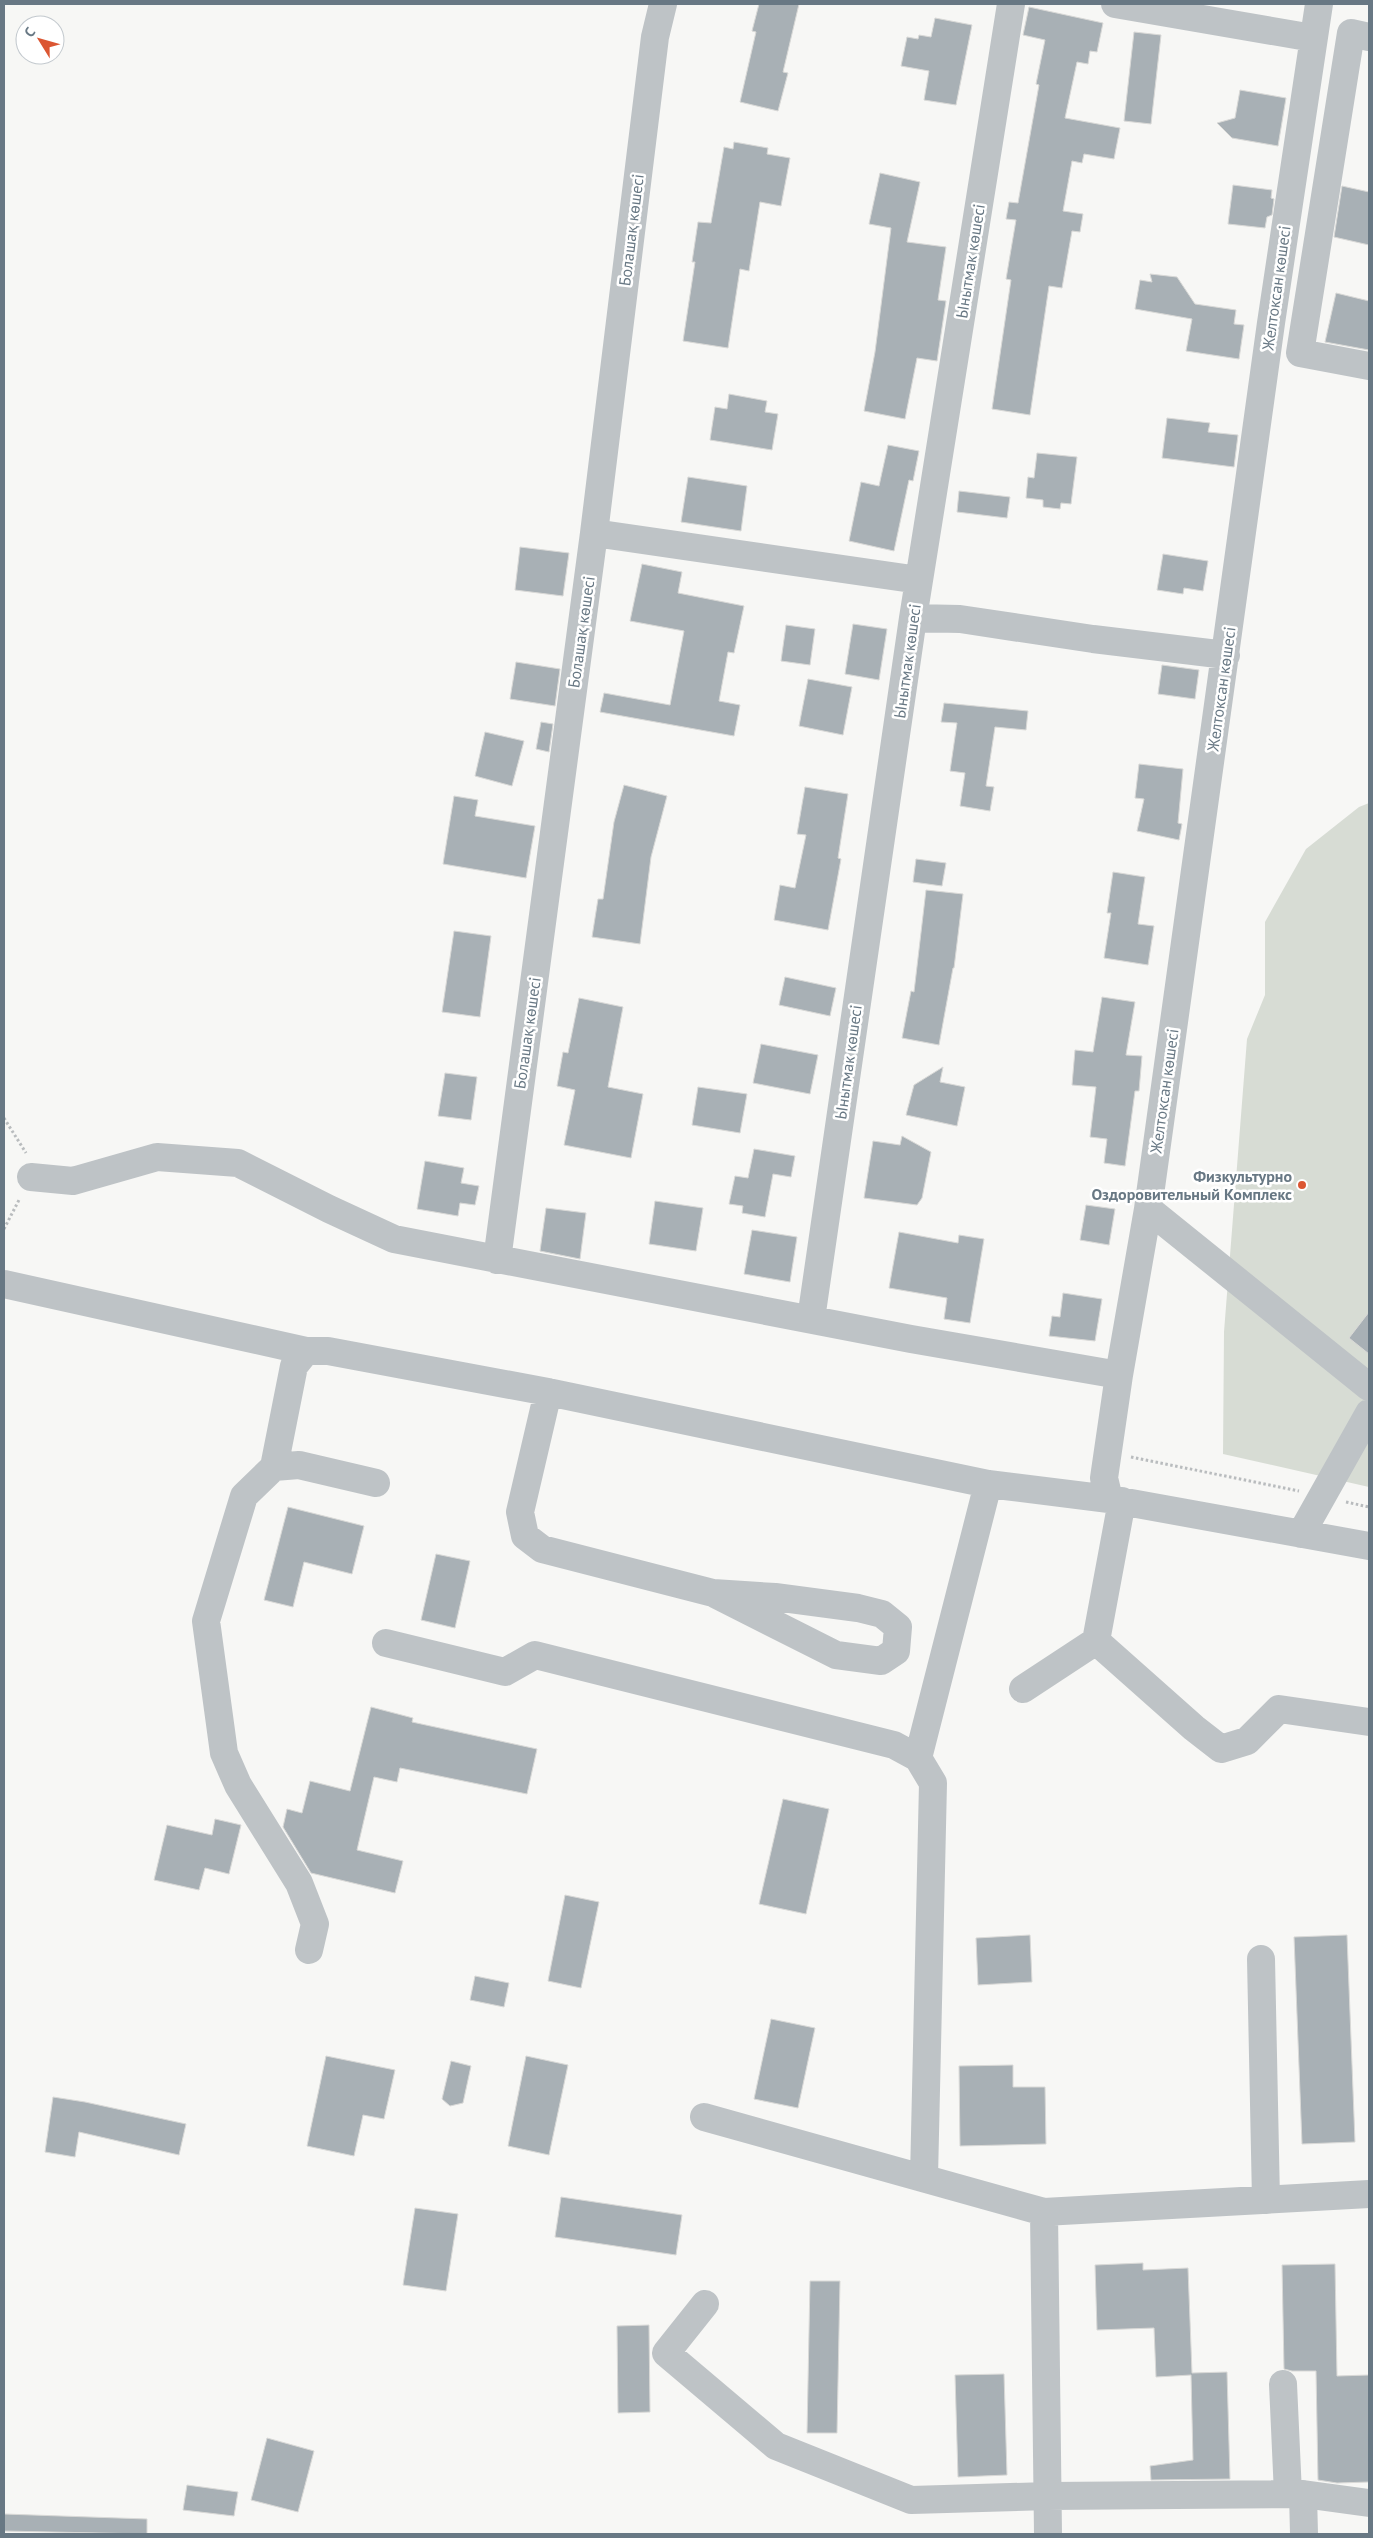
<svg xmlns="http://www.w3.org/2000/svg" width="1373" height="2538" viewBox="0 0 1373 2538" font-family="'PT Sans',sans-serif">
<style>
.green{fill:#d7dcd4}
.building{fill:#a8b0b5;stroke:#d9d9d7}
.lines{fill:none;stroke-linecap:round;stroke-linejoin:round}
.path{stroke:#b9bcbe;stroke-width:3;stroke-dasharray:2.5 2.5;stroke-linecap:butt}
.minor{stroke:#bec3c6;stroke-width:28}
.poi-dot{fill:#db5632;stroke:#fff;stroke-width:2}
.labels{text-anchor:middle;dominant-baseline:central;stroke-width:5;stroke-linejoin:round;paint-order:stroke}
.street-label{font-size:16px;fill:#687884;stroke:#fff}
.poi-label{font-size:16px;font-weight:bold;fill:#687884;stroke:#fff;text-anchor:end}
</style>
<rect width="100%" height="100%" fill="#f7f7f5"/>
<path class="green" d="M1369 803V1487L1223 1454 1224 1332 1247 1039 1265 995V922L1306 849 1359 807Z"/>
<path class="building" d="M759 4H799L783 72 788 73 778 111 740 102 756 32 752 31Z
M1029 7 1103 23 1097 52 1090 51 1088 64 1077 62 1065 118 1120 128 1114 159 1084 154 1082 163 1072 161 1063 211 1083 214 1080 232 1072 231 1062 288 1049 286 1030 415 992 409 1011 280 1006 279 1016 220 1006 219 1009 202 1018 203 1039 85 1036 84 1045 40 1023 35Z
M935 18 972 25 956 105 924 100 929 71 901 66 907 37 918 39 919 35 931 37Z
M1134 32 1161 35 1151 124 1124 121Z
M1240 90 1286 98 1278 146 1232 138 1217 123 1235 118Z
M734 142 768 148 767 154 790 158 781 206 760 202 749 271 740 269 728 348 683 341 695 262H692L698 222 711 223 724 147 733 149Z
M880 173 920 182 907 242 946 247 938 300 946 301 937 361 917 358 905 419 864 411 875 352 891 228 869 224Z
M1233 185 1272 190 1271 198 1274 199 1272 215 1267 217 1265 228 1228 224Z
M1342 186 1369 192V245L1334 237Z
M1150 274 1177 277 1195 304 1236 310 1234 324 1244 325 1239 359 1186 351 1192 319 1135 309 1140 280 1152 282Z
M1336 293 1369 301V350L1325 342Z
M729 394 767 401 765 412 778 414 772 450 710 440 715 407 727 409Z
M1167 418 1210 423 1208 432 1238 435 1234 467 1162 458Z
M888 445 919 451 913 481 909 480 894 551 849 541 861 482 879 486Z
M1037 453 1077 457 1071 504 1061 503 1060 509 1043 507V500L1026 498 1028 477 1034 478Z
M688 477 747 486 741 531 681 522Z
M959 491 1010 497 1007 518 957 512Z
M520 547 569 553 563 596 515 590Z
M1163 554 1208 561 1203 591 1184 588 1183 594 1157 590Z
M642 564 682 572 678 593 744 606 734 653 728 652 719 701 740 705 734 736 600 712 604 693 670 705 684 631 630 621Z
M853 624 887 629 879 680 845 674Z
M786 625 815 629 810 665 781 661Z
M516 662 560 669 555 706 510 699Z
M1162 665 1199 670 1195 699 1158 694Z
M808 679 852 687 843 735 799 726Z
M944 703 1028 711 1026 730 995 727 986 786 994 787 990 811 960 806 965 773 950 771 957 723 941 722Z
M541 722 553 724 549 752 536 749Z
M485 732 524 741 512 786 475 776Z
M1139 764 1183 769 1178 823 1182 824 1179 840 1137 831 1144 799 1135 798Z
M624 785 667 796 651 857 640 944 592 937 598 899H603L614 822Z
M805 787 848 794 838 858 841 859 828 930 774 920 780 885 795 888 806 835 797 834Z
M454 796 478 800 475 816 535 826 526 878 443 864Z
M916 859 946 863 942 886 913 882Z
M1113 872 1145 877 1138 924 1154 926 1148 965 1104 958 1111 913H1107Z
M926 890 963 894 954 968H953L939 1045 902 1038 911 991 914 992Z
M454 931 491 936 480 1017 442 1012Z
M785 977 836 988 830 1016 779 1005Z
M1102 997 1135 1002 1126 1055 1142 1056 1139 1091H1135L1125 1166 1104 1163 1107 1139 1090 1137 1096 1087 1072 1085 1075 1050 1093 1052Z
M579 998 623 1007 608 1087 643 1094 631 1158 564 1145 575 1090 557 1086 563 1052 568 1053Z
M761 1044 818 1055 810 1094 753 1083Z
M943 1067 940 1082 965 1087 957 1126 906 1115 914 1085Z
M445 1073 477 1077 471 1120 438 1116Z
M698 1087 747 1094 740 1133 692 1125Z
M902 1136 931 1152 922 1198 917 1205 864 1198 873 1141 900 1145Z
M754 1149 795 1156 791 1177 773 1174 765 1217 742 1213 743 1206 729 1204 735 1176 748 1178Z
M425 1161 464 1168 461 1183 479 1186 475 1205 460 1203 458 1216 417 1209Z
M655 1201 703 1208 696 1251 649 1244Z
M1086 1205 1115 1209 1109 1245 1080 1240Z
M546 1208 586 1213 580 1259 540 1251Z
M752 1230 797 1237 790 1282 744 1274Z
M899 1232 958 1243 959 1235 984 1239 970 1323 944 1319 947 1298 889 1288Z
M1063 1293 1102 1299 1095 1341 1049 1336 1052 1316 1060 1317Z
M1369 1312V1354L1349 1338Z
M288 1507 364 1526 352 1574 304 1562 293 1607 264 1600Z
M436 1554 470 1561 455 1628 421 1620Z
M371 1707 413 1718 412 1722 537 1749 527 1794 400 1768 397 1782 374 1777 357 1850 403 1861 395 1893 311 1873 283 1827 287 1809 302 1813 310 1781 350 1791Z
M783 1799 829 1809 806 1914 759 1904Z
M215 1819 241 1825 229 1874 205 1868 199 1890 154 1880 167 1825 212 1835Z
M565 1895 599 1902 581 1988 548 1981Z
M1030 1935 1032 1982 978 1985 976 1938Z
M1347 1935 1355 2142 1302 2144 1294 1937Z
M475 1976 509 1983 504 2007 470 2000Z
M771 2019 815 2028 798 2108 754 2099Z
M326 2056 395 2070 384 2119 363 2115 354 2156 307 2146Z
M526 2056 568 2065 549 2155 508 2146Z
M451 2061 471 2066 463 2103 450 2106 442 2099Z
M1013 2065V2087H1045L1046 2144 960 2146 959 2066Z
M53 2097 85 2102 186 2124 179 2155 79 2132 75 2157 45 2152Z
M561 2197 682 2215 676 2255 555 2237Z
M415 2208 458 2214 446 2291 403 2285Z
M1143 2263V2270L1188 2268 1192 2373 1227 2372 1230 2479 1151 2480 1150 2466 1193 2460 1191 2375 1156 2377 1154 2328 1097 2330 1095 2265Z
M1335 2264 1337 2376 1369 2375V2482L1337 2483 1318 2480 1316 2371H1292L1284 2369 1282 2265Z
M810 2281H840L837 2433H807Z
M649 2325 650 2412 618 2413 617 2326Z
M1004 2374 1007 2475 958 2477 955 2375Z
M267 2438 314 2451 298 2512 251 2500Z
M187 2485 238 2492 234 2516 183 2510Z
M4 2514 147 2519V2534L4 2531Z"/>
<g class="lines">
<path class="path" d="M4 1118 26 1153
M4 1229 20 1198
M1131 1457 1299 1491
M1346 1502 1369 1507"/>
<path class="minor" d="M1115 4 1313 38
M1369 37 1351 33 1300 353 1369 366
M594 533 919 580
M913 618 960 619 1093 639 1226 655
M31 1177 73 1181 157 1157 238 1163 329 1209 394 1239 911 1339 1119 1375
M1148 1209 1369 1387
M497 1260 594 533 655 37 663 4
M4 1284 306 1351
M811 1319 913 618 1011 4
M548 1392 520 1512 525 1536 542 1549 713 1593 775 1597 858 1608 882 1614 898 1627 896 1651 881 1661 836 1655 713 1593
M274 1467 294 1366 306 1351H328L548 1392 988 1484 1109 1499 1369 1546
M1109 1499 1104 1478 1119 1375 1148 1209 1271 323 1319 4
M1122 1501 1096 1641 1194 1728 1221 1749 1247 1741 1279 1709 1369 1722
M1301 1534 1369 1413
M386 1643 505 1672 535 1655 894 1745 918 1758 933 1783 924 2178
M1023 1689 1096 1641
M918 1758 988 1484
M309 1950 315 1924 299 1883 238 1785 224 1753 206 1621 244 1496 274 1467 299 1465 376 1483
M1261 1959 1266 2200
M704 2117 1044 2212 1369 2194
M1044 2212 1048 2534
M705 2304 666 2353 776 2446 911 2500 1048 2496 1303 2494 1369 2503
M1283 2384 1288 2494
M1303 2494 1304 2534"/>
</g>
<circle class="poi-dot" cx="1302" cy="1185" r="5"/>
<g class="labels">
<g class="street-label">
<text transform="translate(631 230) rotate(-83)">Болашақ көшесі</text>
<text transform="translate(970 261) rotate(-81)">Ынытмак көшесі</text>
<text transform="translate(1276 288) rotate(-82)">Желтоксан көшесі</text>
<text transform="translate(581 632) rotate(-82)">Болашақ көшесі</text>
<text transform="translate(907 661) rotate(-82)">Ынытмак көшесі</text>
<text transform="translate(1221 689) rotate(-82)">Желтоксан көшесі</text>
<text transform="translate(527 1033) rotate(-82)">Болашақ көшесі</text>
<text transform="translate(848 1062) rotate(-82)">Ынытмак көшесі</text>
<text transform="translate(1164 1091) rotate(-82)">Желтоксан көшесі</text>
</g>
<g class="poi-label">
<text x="1292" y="1176">Физкультурно<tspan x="1292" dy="18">Оздоровительный Комплекс</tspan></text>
</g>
</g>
<rect width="1373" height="2538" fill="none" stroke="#687884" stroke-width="10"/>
<g transform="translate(40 40) rotate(307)"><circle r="24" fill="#ffffff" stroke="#c3c9ce"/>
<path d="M0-4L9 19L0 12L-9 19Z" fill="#db5632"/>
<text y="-8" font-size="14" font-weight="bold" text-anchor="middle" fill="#687884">С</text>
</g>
</svg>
